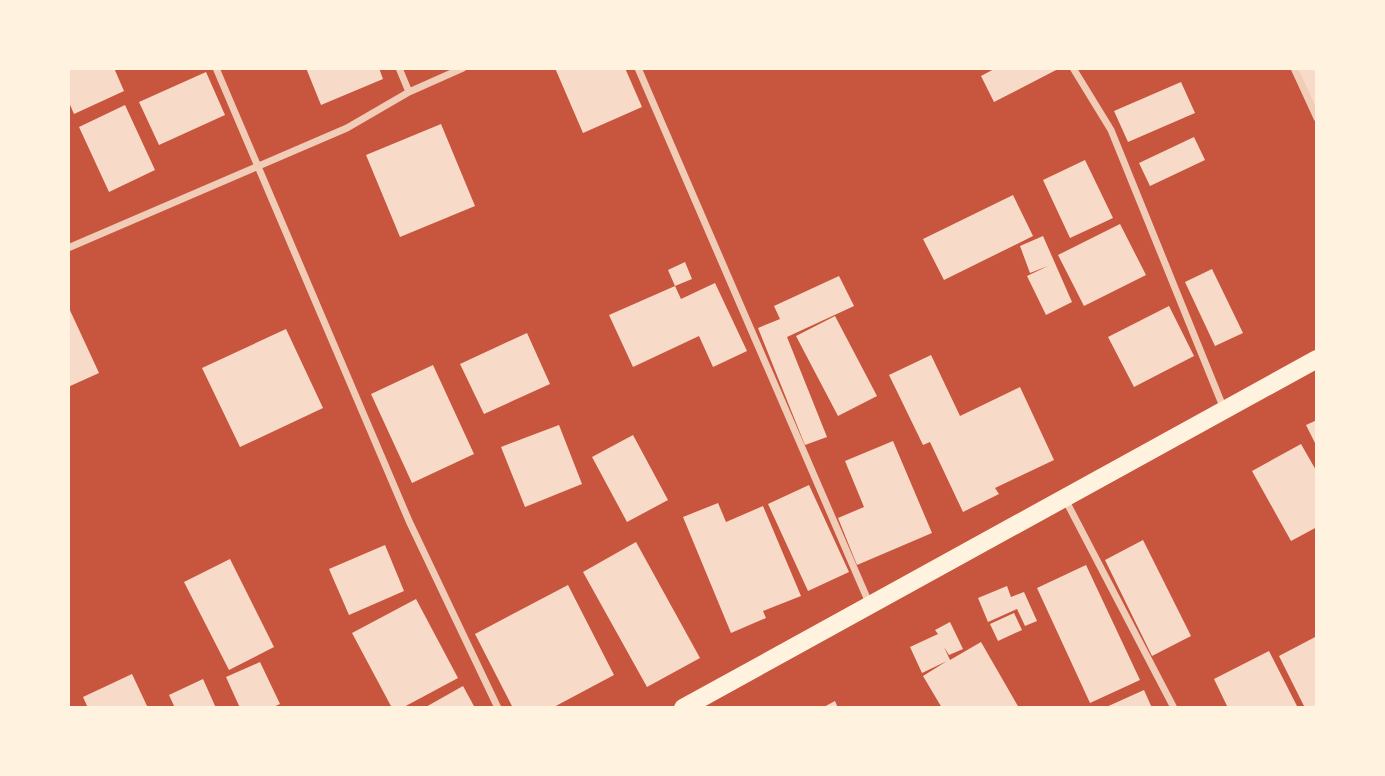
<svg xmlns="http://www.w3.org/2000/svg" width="1385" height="776" viewBox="0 0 1385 776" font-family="Arial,sans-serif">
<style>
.building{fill:#f7dbc8}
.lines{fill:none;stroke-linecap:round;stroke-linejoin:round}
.minor{stroke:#f1ccb7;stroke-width:7}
.primary{stroke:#fff3e0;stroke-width:18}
</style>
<rect width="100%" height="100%" fill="#c8553d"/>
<path class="building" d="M68 68H114L124 91 74 114 68 100Z
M306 68H379L383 79 321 105Z
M555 68H625L642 107 583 133Z
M996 68H1060L994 102 981 76Z
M1297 68H1317V114Z
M206 72 225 115 159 145 139 102Z
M1181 82 1195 113 1128 142 1114 111Z
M125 105 155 170 109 192 79 127Z
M441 124 475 206 400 237 366 155Z
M1194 137 1205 160 1150 186 1139 163Z
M1085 160 1113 218 1070 238 1043 180Z
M1013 195 1033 236 944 280 923 239Z
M1120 224 1146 275 1084 306 1058 255Z
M1043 236 1072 302 1046 315 1027 276 1048 266 1030 273 1020 246Z
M685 262 692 279 675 286 681 299 715 283 747 351 713 367 699 336 633 367 609 315 675 286 668 270Z
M1212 269 1243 333 1215 346 1185 282Z
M839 276 854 306 787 337 827 437 805 445 758 328 780 319 774 306Z
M68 306 99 373 68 387Z
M1169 306 1194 356 1134 387 1108 337Z
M835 316 877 396 838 416 796 336Z
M286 329 323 408 240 447 202 368Z
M527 333 550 384 484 414 460 364Z
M931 355 960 416 1020 387 1054 460 995 488 999 494 963 512 930 442 923 445 889 375Z
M433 365 474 454 412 483 371 394Z
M1317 420V447L1306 425Z
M559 425 582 484 525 507 501 447Z
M633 435 668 500 627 522 592 457Z
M893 441 932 533 857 565 838 518 864 507 845 461Z
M1301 444 1317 472V527L1291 541 1252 471Z
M809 485 849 572 808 591 768 504Z
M718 503 726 522 763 506 801 596 763 611 766 618 731 633 683 517Z
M1143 540 1191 636 1152 656 1105 560Z
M636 542 700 658 647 687 583 572Z
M385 545 404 591 349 615 329 569Z
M230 559 274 647 229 670 184 582Z
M1086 565 1140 680 1090 703 1037 588Z
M568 585 614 675 552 708H513L475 634Z
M1007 586 1011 597 1024 592 1037 621 1025 626 1017 609 988 622 978 598Z
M416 599 458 678 402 708H392L352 633Z
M1014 613 1022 630 998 641 990 624Z
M950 622 963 649 949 655 944 647 950 660 981 642 1019 708H942L923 676 947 661 922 673 910 647 938 634 935 630Z
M1317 636V708H1305L1279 656Z
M1269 651 1298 708H1228L1214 679Z
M260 662 280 704 271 708H240L226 677Z
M132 674 148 708H88L83 697Z
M203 679 216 708H175L169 695Z
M463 686 475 708H424Z
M1144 690 1152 708H1104Z
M835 701 838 708H822Z"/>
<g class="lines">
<path class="minor" d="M216 68 409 521 498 708
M399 68 409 92
M638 68 870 605
M1073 68 1111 130 1224 409
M1294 68 1317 118
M68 248 347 128 409 92 463 68
M1065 499 1174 708"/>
<path class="primary" d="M683 708 1317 359"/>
</g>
<rect width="1385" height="776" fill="none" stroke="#fff3e0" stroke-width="140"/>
</svg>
